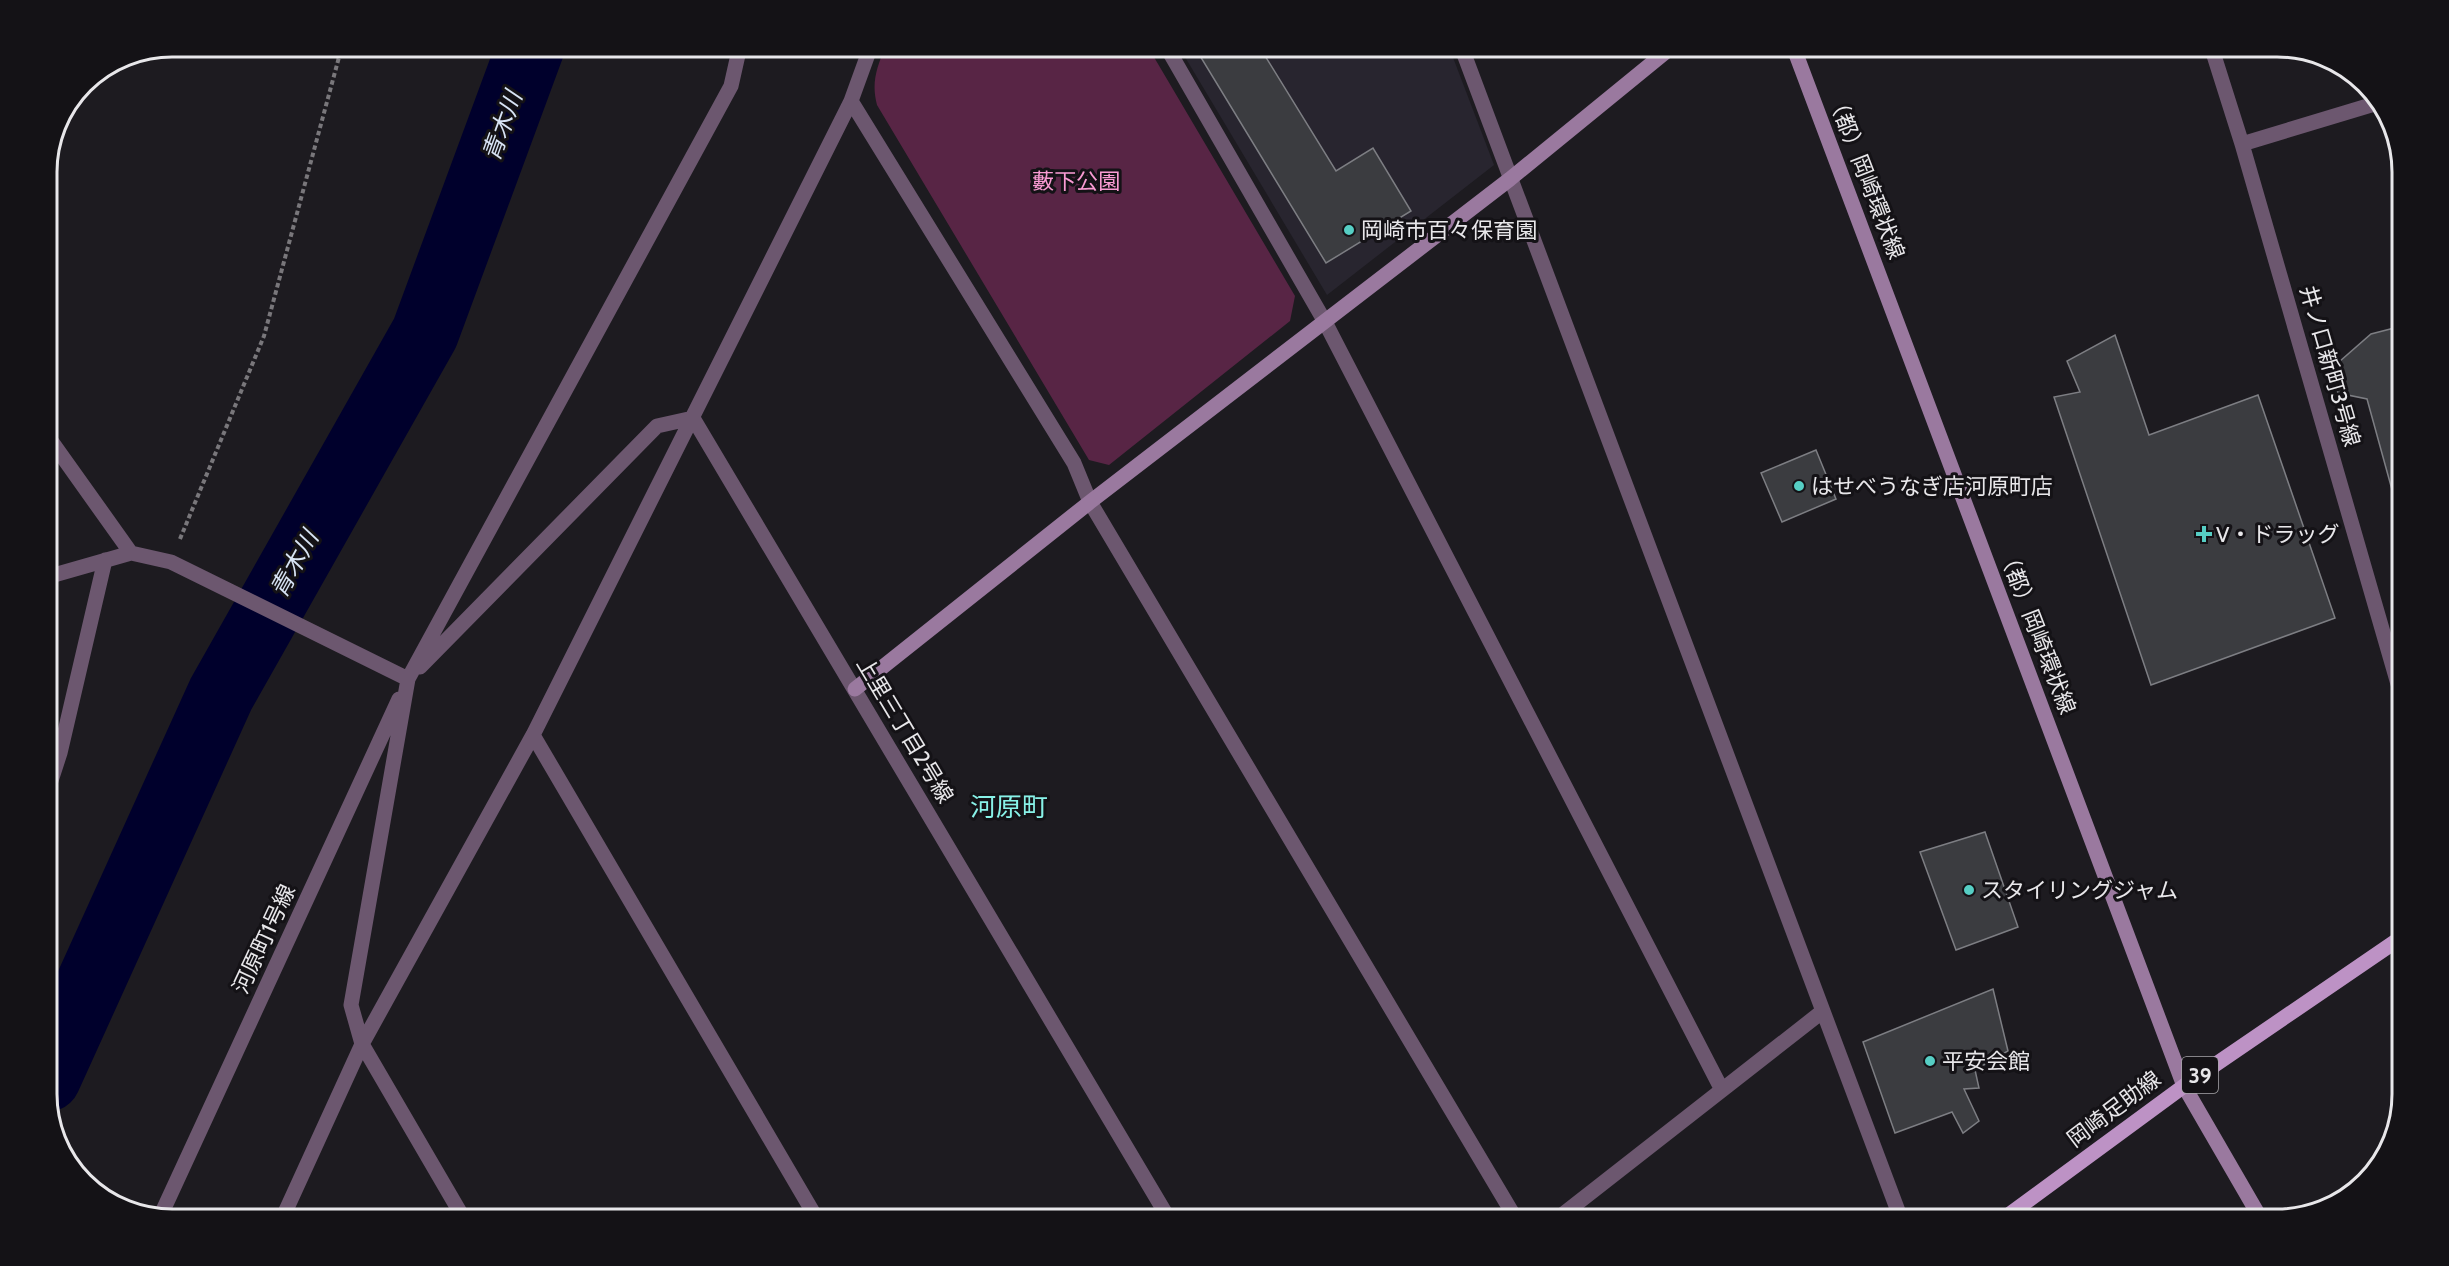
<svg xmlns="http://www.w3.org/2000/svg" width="2449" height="1266" viewBox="0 0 2449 1266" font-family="Cabin,'Noto Sans JP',sans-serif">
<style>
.built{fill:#28252f}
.green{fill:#582545}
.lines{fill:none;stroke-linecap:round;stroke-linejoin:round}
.river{stroke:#00002c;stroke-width:68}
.building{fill:#3b3c40;stroke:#7d7e83;stroke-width:1.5}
.path{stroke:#79777b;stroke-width:4;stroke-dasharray:4.5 3;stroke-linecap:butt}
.street{stroke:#6c576f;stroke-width:15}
.secondary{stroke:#9a799f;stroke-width:15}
.primary{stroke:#bd92c5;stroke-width:15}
.poi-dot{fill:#56cec4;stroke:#141216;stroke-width:2}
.labels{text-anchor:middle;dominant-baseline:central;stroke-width:6;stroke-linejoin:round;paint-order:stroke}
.shield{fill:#141216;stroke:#a8a7aa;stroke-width:1.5}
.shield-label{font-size:21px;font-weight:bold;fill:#e8e7ea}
.street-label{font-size:22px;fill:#e8e7ea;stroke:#141216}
.park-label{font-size:22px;fill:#f99bd3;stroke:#141216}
.poi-label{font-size:22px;fill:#e8e7ea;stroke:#141216;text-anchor:start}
.water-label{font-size:24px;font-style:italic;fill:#d8e4f5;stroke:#141216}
.quarter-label{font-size:26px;fill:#88f2e8;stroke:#141216}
.rim{fill:none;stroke:#e8e7ea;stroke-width:3}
</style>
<rect width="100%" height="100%" fill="#1d1b20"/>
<path class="built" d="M1179 47H1449L1494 165 1327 295Z"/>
<path class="green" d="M885 47H1148L1295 296 1290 321 1109 465 1089 460 877 105C871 82 877 68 885 47Z"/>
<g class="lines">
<path class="river" d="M47 1078 221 694 425 333 531 46"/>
</g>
<path class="building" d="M1194 46H1259L1336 171 1373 148 1411 211 1326 263Z
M2402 326V526L2367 399 2338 393 2331 369 2371 334Z
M2115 335 2149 435 2258 395 2335 618 2151 685 2054 397 2080 392 2067 361Z
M1816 450 1836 499 1782 522 1761 473Z
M1985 832 2018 927 1956 950 1920 852Z
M1993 989 2008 1051 1975 1070 1979 1088 1964 1089 1979 1121 1963 1133 1952 1112 1895 1133 1863 1042Z"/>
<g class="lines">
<path class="path" d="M180 539 264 336 342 46"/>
<path class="street" d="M1166 46 1325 322 1722 1090
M1461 46 1901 1219
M2211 46 2242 144 2402 698
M851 101 1074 463 1090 502 1516 1219
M2242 144 2381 102
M693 418 1169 1219
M47 435 131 553
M47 577 131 553 171 562 408 679
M420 667 657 426 693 418
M533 735 817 1219
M47 793 60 753 105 560
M160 1217 399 699
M282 1219 362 1044 533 735 851 101 871 46
M464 1219 362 1044 351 1005 408 679 731 86 740 46
M1557 1219 1823 1011"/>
<path class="secondary" d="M1793 46 2184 1086 2261 1219
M855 689 1090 502 1510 179 1673 46"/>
<path class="primary" d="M2003 1219 2184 1086 2402 937"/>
</g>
<g class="poi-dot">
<circle cx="1349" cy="230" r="6"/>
<circle cx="1799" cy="486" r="6"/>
<path d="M2201 525h6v6h6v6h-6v6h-6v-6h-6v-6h6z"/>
<circle cx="1969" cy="890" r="6"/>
<circle cx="1930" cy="1061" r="6"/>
</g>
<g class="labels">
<rect class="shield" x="2182" y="1057" width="36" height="36" rx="4.5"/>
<g class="shield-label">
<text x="2200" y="1075">39</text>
</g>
<g class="street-label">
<text transform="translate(1866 176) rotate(69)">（都）岡崎環状線</text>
<text transform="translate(2330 366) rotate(74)">井ノ口新町3号線</text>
<text transform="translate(2037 631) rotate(69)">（都）岡崎環状線</text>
<text transform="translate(905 730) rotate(59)">上里三丁目2号線</text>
<text transform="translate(264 939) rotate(-65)">河原町1号線</text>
<text transform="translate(2114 1109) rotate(-37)">岡崎足助線</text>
</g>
<g class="park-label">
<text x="1076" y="181">藪下公園</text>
</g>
<g class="poi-label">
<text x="1361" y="230">岡崎市百々保育園</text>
<text x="1811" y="486">はせべうなぎ店河原町店</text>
<text x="2216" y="534">V・ドラッグ</text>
<text x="1981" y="890">スタイリングジャム</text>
<text x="1942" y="1061">平安会館</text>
</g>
<g class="water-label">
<text transform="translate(502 126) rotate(-70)">青木川</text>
<text transform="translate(294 564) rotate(-61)">青木川</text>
</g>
<g class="quarter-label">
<text x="1009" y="807">河原町</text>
</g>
</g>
<path d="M0 0H2449V1266H0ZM172 57H2277A115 115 0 0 1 2392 172V1094A115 115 0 0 1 2277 1209H172A115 115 0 0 1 57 1094V172A115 115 0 0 1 172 57Z" fill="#141216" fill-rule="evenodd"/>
<path class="rim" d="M172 57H2277A115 115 0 0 1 2392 172V1094A115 115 0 0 1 2277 1209H172A115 115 0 0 1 57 1094V172A115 115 0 0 1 172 57Z"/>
</svg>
